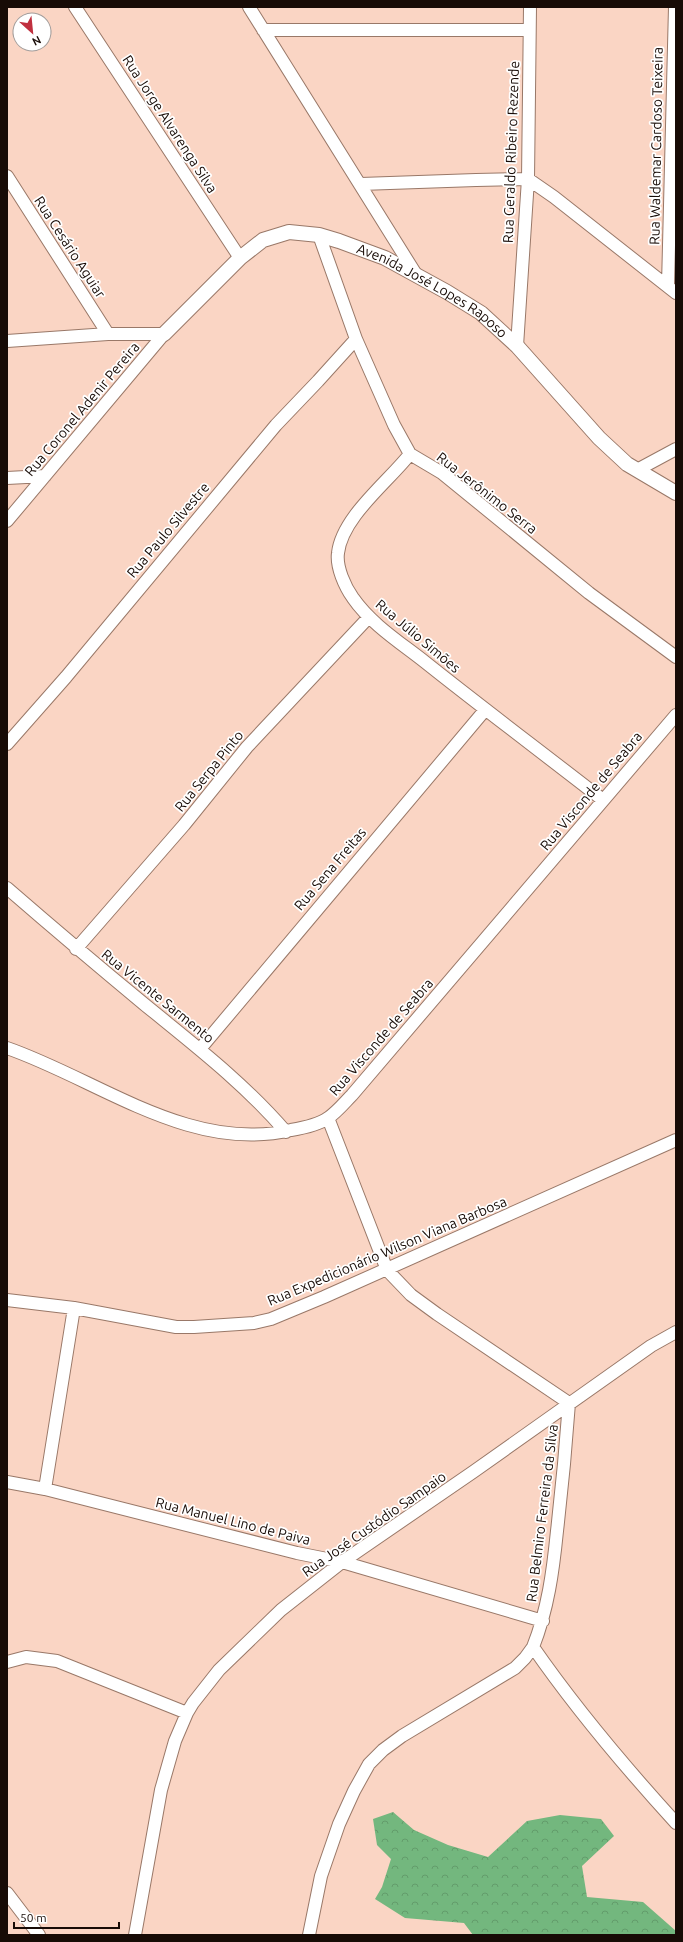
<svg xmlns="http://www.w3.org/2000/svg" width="683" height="1942" viewBox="0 0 683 1942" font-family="Ubuntu,sans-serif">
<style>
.forest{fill:url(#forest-crowns)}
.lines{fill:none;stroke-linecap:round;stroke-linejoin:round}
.minor-casing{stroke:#997868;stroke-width:14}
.tertiary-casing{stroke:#997868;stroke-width:16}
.minor{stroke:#fff;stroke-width:12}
.tertiary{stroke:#fff;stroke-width:14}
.labels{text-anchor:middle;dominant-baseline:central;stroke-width:3.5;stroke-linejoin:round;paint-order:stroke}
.street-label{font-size:14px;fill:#170b06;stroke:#fff}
</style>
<defs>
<pattern id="forest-crowns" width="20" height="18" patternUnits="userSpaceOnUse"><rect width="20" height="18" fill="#73b77e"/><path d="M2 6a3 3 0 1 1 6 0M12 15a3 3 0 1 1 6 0" fill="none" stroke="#639c6b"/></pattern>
</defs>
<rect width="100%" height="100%" fill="#fad5c4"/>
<path class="forest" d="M393 1812 414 1830 448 1845 488 1857 527 1821 560 1815 601 1819 614 1836 582 1866 587 1897 643 1902 676 1931V1935H473L464 1923 405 1918 375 1899 382 1887 391 1859 377 1845 373 1819Z"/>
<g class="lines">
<defs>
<path id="minor" d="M75 7 240 258
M249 7 417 276
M263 30H529
M7 176 108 334
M361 184 476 180 528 179 554 197 676 293
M319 235 356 339 394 425 410 454 442 473 589 593 676 657
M668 285 675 7
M7 341 108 334H164
M517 346 528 179 530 7
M410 454C388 482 342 517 338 553 336 567 345 587 353 598 371 624 401 643 425 662 484 709 544 754 603 800
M637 470 676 449
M7 478 45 476
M7 521 164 334
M7 744 66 677 276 425 318 381 356 339
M7 888C52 927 98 966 144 1004 193 1044 244 1083 286 1132
M76 949 184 825 247 747 369 617
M7 1048C97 1079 191 1154 291 1130 303 1128 318 1125 328 1118 337 1112 345 1102 352 1095L676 715
M200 1049 485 710
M328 1118 387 1270 411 1295 437 1314 569 1403
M7 1300 74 1308 176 1327H194L254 1323 271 1319 324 1297 676 1140
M569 1403C566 1445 562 1488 557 1531 553 1571 548 1609 533 1647 576 1709 625 1767 676 1823
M7 1482 45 1489 297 1553 342 1562 543 1621
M45 1489 74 1308
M7 1662 26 1657 57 1661 187 1713
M7 1893 39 1935
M135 1935 161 1790 175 1741 187 1713 193 1703 219 1670 281 1610 342 1562 473 1472 651 1346 676 1332
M309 1935 321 1876 339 1824 354 1791 369 1764 383 1750 402 1736 515 1668 525 1658 533 1647"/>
<g id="tertiary">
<path id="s1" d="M164 334 240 258 263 240 289 232 319 235 339 241 385 258 447 292 481 313 517 346 599 438 627 464 676 493"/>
</g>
</defs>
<use href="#minor" class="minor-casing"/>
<use href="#tertiary" class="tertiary-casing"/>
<use href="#minor" class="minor"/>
<use href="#tertiary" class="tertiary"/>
</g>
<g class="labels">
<g class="street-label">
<text transform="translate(170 124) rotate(57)">Rua Jorge Alvarenga Silva</text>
<text transform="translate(656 146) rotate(-89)">Rua Waldemar Cardoso Teixeira</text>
<text transform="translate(511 152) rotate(-88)">Rua Geraldo Ribeiro Rezende</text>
<text transform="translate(70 247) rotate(57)">Rua Cesário Aguiar</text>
<text stroke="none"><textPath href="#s1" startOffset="321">Avenida José Lopes Raposo</textPath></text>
<text transform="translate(82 409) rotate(-50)">Rua Coronel Adenir Pereira</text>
<text transform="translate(487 493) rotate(38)">Rua Jerônimo Serra</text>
<text transform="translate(168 530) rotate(-50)">Rua Paulo Silvestre</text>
<text transform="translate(418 636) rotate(40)">Rua Júlio Simões</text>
<text transform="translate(209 771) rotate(-51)">Rua Serpa Pinto</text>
<text transform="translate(591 791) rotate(-50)">Rua Visconde de Seabra</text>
<text transform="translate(330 869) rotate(-50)">Rua Sena Freitas</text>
<text transform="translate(158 996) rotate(39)">Rua Vicente Sarmento</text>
<text transform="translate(381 1037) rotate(-49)">Rua Visconde de Seabra</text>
<text transform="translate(387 1251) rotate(-23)">Rua Expedicionário Wilson Viana Barbosa</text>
<text transform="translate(542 1513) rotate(-83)">Rua Belmiro Ferreira da Silva</text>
<text transform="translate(233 1521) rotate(14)">Rua Manuel Lino de Paiva</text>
<text transform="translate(374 1524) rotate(-35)">Rua José Custódio Sampaio</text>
</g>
</g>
<rect width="683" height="1942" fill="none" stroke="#170b06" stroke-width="16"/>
<g transform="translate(32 32) rotate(153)"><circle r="19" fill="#ffffff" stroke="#a29d9b"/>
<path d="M0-3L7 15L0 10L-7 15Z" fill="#c0303f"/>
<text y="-6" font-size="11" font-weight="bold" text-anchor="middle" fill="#170b06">N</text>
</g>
<path d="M14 1922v6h105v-6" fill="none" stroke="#170b06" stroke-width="2"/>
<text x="20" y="1922" font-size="12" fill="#170b06" stroke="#ffffff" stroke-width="3" paint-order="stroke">50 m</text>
</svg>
